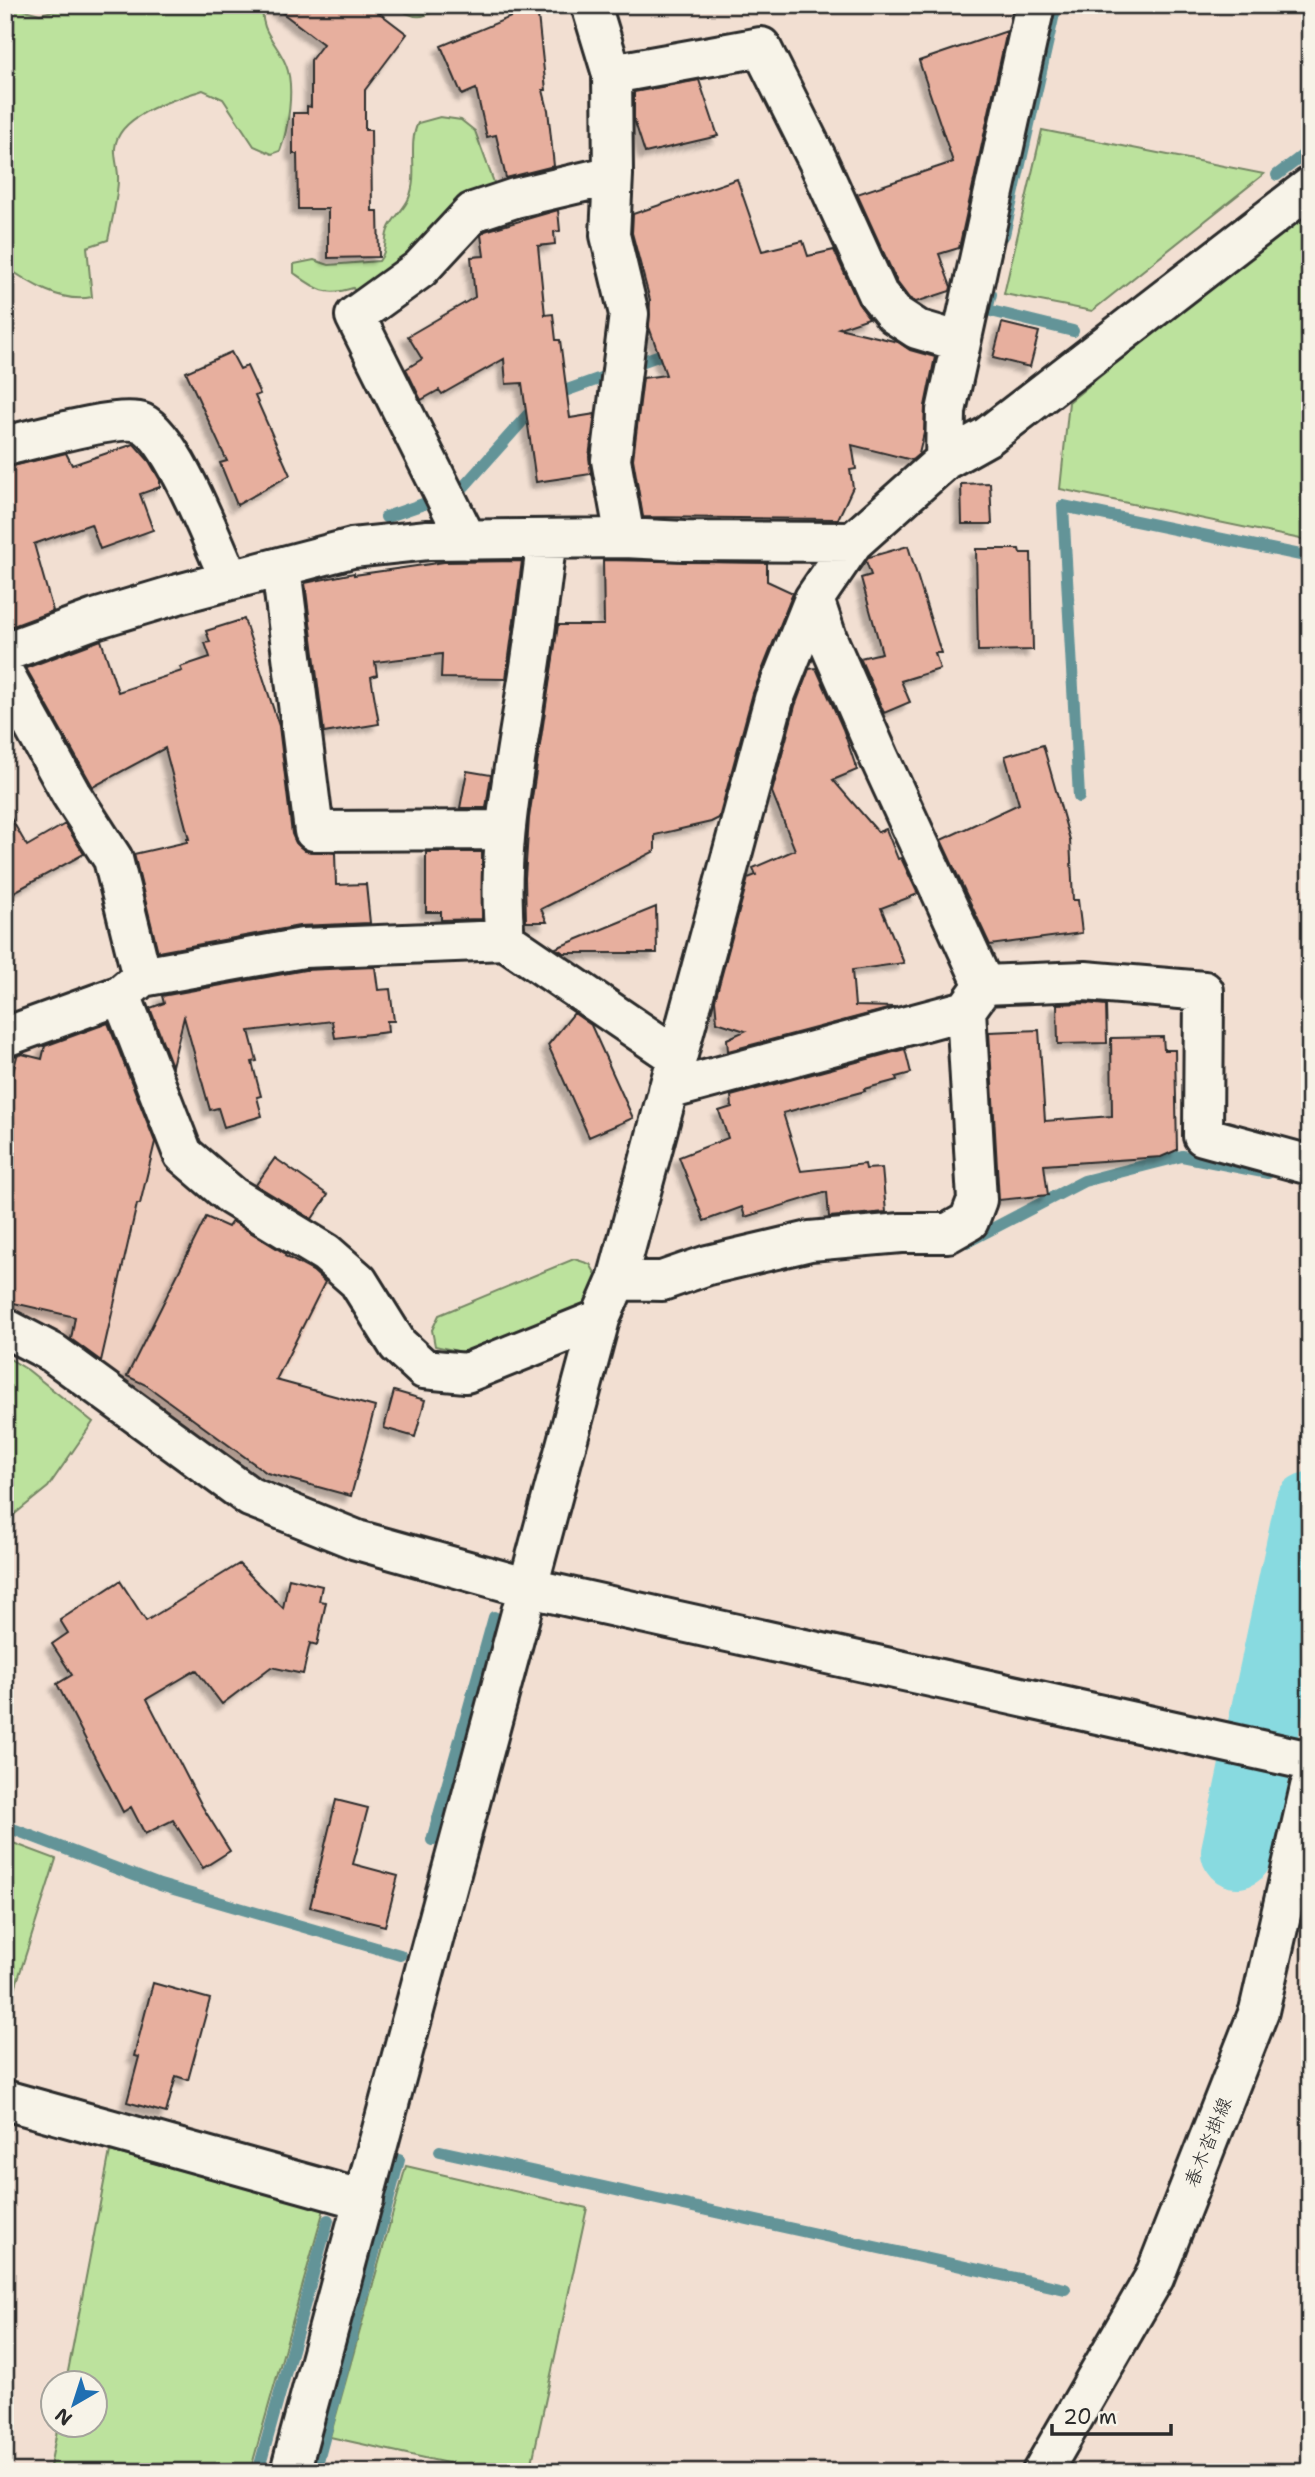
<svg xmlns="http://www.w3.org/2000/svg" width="1315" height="2477" viewBox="0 0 1315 2477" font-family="'Shantell Sans','Klee One',sans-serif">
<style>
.built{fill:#efd1c2}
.green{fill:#bce29d;stroke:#748664;stroke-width:2}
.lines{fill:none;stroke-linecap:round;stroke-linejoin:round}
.stream{stroke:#639498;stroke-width:12}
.river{stroke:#88dae0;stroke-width:72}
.building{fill:#e7af9e;stroke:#2b2b2b;stroke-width:2;filter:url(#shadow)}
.street-casing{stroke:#2b2b2b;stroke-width:44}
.secondary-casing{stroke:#2b2b2b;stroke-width:44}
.street{stroke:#f7f3e8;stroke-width:38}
.secondary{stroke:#f7f3e8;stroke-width:38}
.labels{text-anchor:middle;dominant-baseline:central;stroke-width:7;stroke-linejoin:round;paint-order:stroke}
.street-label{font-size:19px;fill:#2b2b2b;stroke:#f7f3e8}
</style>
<defs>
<filter id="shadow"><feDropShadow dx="-6" dy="6" stdDeviation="2" flood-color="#0004"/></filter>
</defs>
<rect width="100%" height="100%" fill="#f2dfd2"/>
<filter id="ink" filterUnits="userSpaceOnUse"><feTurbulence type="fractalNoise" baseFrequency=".0143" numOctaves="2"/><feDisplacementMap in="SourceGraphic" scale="14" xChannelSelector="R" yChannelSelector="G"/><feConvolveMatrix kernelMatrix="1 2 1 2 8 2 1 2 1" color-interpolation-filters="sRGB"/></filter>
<g filter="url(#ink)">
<path class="built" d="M112 1015 165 1161 212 1206 331 1277 239 1462 79 1351 5 1311V1051Z"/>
<path class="green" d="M5 5 40 14 79 5H263C259 32 277 42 286 65 295 87 288 130 280 151L272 154 254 146 223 99 203 90C176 99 118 114 115 148 114 158 119 170 118 181 117 201 112 221 108 240L87 247 92 297C62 304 29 283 5 266Z
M393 5H446C422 18 417 22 393 5Z
M440 117 461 120 475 131 496 188 359 302 353 288C325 297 316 289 294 273V264L314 260 329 265 379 261C387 252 384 241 388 230 392 219 404 210 409 198 419 174 407 145 418 123Z
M1042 130 1264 174 1092 311 1004 294Z
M1310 207V541L1060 489 1069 402 1245 257Z
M574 1259 590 1264 602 1285 588 1303 466 1353 435 1346 432 1330 439 1315Z
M5 1356 28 1370 93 1422 48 1487 5 1522Z
M5 1840 56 1859 5 2020Z
M110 2151 324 2209 250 2472H49L58 2425 94 2424V2382H66Z
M406 2166 587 2208 530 2472H488L330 2437Z"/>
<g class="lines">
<path class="stream" d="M1277 175 1310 150
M1004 235 1056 5
M991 294 987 310 1073 331
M638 363 674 350
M459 492 542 399 604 377
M386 517 432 501
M1079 797 1063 506 1310 557
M967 1242 1084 1181 1182 1156 1268 1173
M5 1826 160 1885 400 1955
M432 1840 494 1617
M440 2151 1065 2289
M258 2472 328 2220
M315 2472 399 2160"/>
<path class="river" d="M1237 1852 1310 1508"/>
</g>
<path class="building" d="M272 5H369L407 34 365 90V130H371L372 211H378L379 257 328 258V209H298L297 154H293V113H307V106L311 107V60L323 44Z
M537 6 546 90H543L548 110 554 166 506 178 496 135 487 137 476 89 462 95 441 46Z
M1007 31 959 248 939 254 951 287 950 291 916 302 909 298 897 282 857 194 953 162 919 61Z
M699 80 718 136 645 153 634 119V92Z
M737 179 762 251 803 241 808 256 834 250 858 303 869 318 839 328 898 342 910 350 935 357 925 406 924 433 919 454 912 460 852 445 856 469 850 470 853 487 838 519 643 517 633 459 643 378 666 375 649 327 650 300 632 233 633 214Z
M558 210 560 231 554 232 555 244 538 246 545 315 553 314 556 340H560L570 418 595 414 589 457 591 474 536 482 522 383 506 384 504 359 442 394 439 390 421 400 406 369 422 359 408 336 475 297 471 257 484 256 481 235 485 231Z
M1002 323 1039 332 1030 367 993 358Z
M231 352 240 369 247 366 260 394 255 396 290 475 237 505 220 463 227 461 186 372Z
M134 444 149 461 160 480V487L140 494 153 530 100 549 91 524 34 544 53 611 5 629V468L66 453 72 465Z
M990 483 992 524H962L961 484Z
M908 546 941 653H935L940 669 901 681 910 702 884 713 860 658 882 653 861 578 871 575 866 561 869 557Z
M976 549H1019L1020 553H1031L1033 650 978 651Z
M603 560 767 563V581L793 593 753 693 719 818 711 822 655 835V851L541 909 547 922H526L525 878 529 818 558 625H604Z
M522 561 506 679 441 678 442 654 375 662 377 675 371 677 379 724 324 733 305 583 354 573V575L444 562Z
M244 619 279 726 292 834 296 843 305 851 335 853 336 885 366 884 370 923 299 926 158 952 134 854 187 842V839H189L165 748 93 787 26 668 101 640 118 692 182 671 180 667 210 657 205 643 210 642 206 631Z
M816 668 843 729 857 770 833 780 878 832 886 829 898 859 901 858 918 894 881 908 904 963 852 970 855 1006 895 1007 728 1051 727 1039 745 1031 717 1022 715 1000 748 878 756 875 753 868 795 850 772 792 795 706 809 669Z
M1043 745 1070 840 1073 900H1078L1082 933 990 945 941 840 1019 804 1005 756Z
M467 771 491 775 486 808H460Z
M5 808 27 846 65 824 84 854 5 897Z
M426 852H482V919L441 920V912H426Z
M656 907 657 953H564L556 948Z
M375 967 378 990 390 989 394 1021H387L388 1032 335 1038 332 1021 249 1031 257 1061 252 1062 261 1096 257 1097 262 1116 224 1127 218 1108 210 1110 184 1017 172 1066 150 1008 164 1003 162 996 305 970Z
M1085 1003 1106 1005 1107 1043 1058 1044 1057 1004Z
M574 1013 591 1025 633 1118 589 1137 548 1045Z
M108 1023 155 1142 140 1204H137L101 1361 71 1339 75 1317 5 1301V1107L17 1056 22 1054 42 1059 45 1046Z
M1039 1030 1045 1121 1112 1116 1111 1038 1163 1037 1164 1050H1175L1177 1150 1161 1157 1044 1165 1048 1195 999 1200 989 1032Z
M905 1049 911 1073 896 1077 897 1080 864 1089 865 1091 783 1113 801 1171 865 1164 866 1169 882 1168 886 1212 829 1217 827 1192 745 1217 742 1207 704 1221 679 1157 728 1138 719 1111 732 1107 731 1096Z
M275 1158 328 1195 312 1219 256 1185Z
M206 1217 228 1227 232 1221 286 1254 285 1256 313 1271 325 1282 276 1380 375 1407 351 1496 267 1473 146 1385 127 1376Z
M394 1391 425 1400 415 1437 384 1428Z
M239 1564 283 1608 289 1578 322 1586 319 1601 326 1602 317 1645 310 1643 303 1674 271 1667 222 1704 196 1670 147 1699 202 1806 230 1851 203 1868 173 1820 145 1834 131 1807 123 1812 57 1684 72 1675 52 1644 68 1633 60 1620 120 1581 146 1621Z
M336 1800 368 1808 353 1864 398 1876 385 1926 310 1907Z
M153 1983 210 1999 188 2080 176 2076 166 2113 127 2102 139 2057 134 2056Z"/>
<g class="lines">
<defs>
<path id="street" d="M591 5 612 74 613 175 610 235 629 314 611 460 625 538
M612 74 761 47 818 161 878 294 894 314 917 329 961 342
M5 446C31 440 121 414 142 423 174 438 214 546 230 580
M945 460 946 411 1035 5
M467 540 355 316 420 269 473 212 515 198 613 175
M281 568 314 831 504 830
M814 599 827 638 879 757 984 985
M5 652 95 619 178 594 352 548 428 540 625 538 684 541 853 542
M5 675 71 794 113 859 142 977
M505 940C496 856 513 775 526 692 535 641 540 590 547 539
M121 995 183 1154 232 1196 326 1253 358 1281 398 1345 424 1369 466 1373 600 1319
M5 1037 121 995 142 977 303 948 505 940 677 1057
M668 1090 966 1010 984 985 1085 981 1204 991 1203 1136 1310 1165
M617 1280 662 1281 708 1265 810 1241 901 1233H948L969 1221 977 1200 966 1010
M5 2100 364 2200
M290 2472 600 1319 617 1280 774 699 814 599 853 542 945 460 988 436 1310 187"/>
<path id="secondary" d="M5 1328 53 1353 250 1497 357 1540 529 1588 1310 1761
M1042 2472 1154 2278 1259 2011 1310 1787"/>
</defs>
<use href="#street" class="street-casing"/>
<use href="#secondary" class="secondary-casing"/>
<use href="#street" class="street"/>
<use href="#secondary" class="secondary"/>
</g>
</g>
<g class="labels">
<g class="street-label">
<text transform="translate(1208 2142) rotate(-68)">春木沓掛線</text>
</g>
</g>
<rect width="1315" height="2477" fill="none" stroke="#f7f3e8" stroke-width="28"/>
<rect x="14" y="14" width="1287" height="2449" fill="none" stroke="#2b2b2b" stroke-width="2.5" filter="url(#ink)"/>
<g transform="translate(74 2404) rotate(219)"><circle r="33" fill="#f7f3e8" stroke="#a5a39c" stroke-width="2"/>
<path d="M0-5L12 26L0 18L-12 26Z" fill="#1f6fb2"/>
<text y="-10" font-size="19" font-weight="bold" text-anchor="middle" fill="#2b2b2b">N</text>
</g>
<path d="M1052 2424v10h119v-10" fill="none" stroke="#2b2b2b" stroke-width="3.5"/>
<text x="1063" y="2424" font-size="21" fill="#2b2b2b" stroke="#f7f3e8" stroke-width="5" paint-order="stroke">20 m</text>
</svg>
